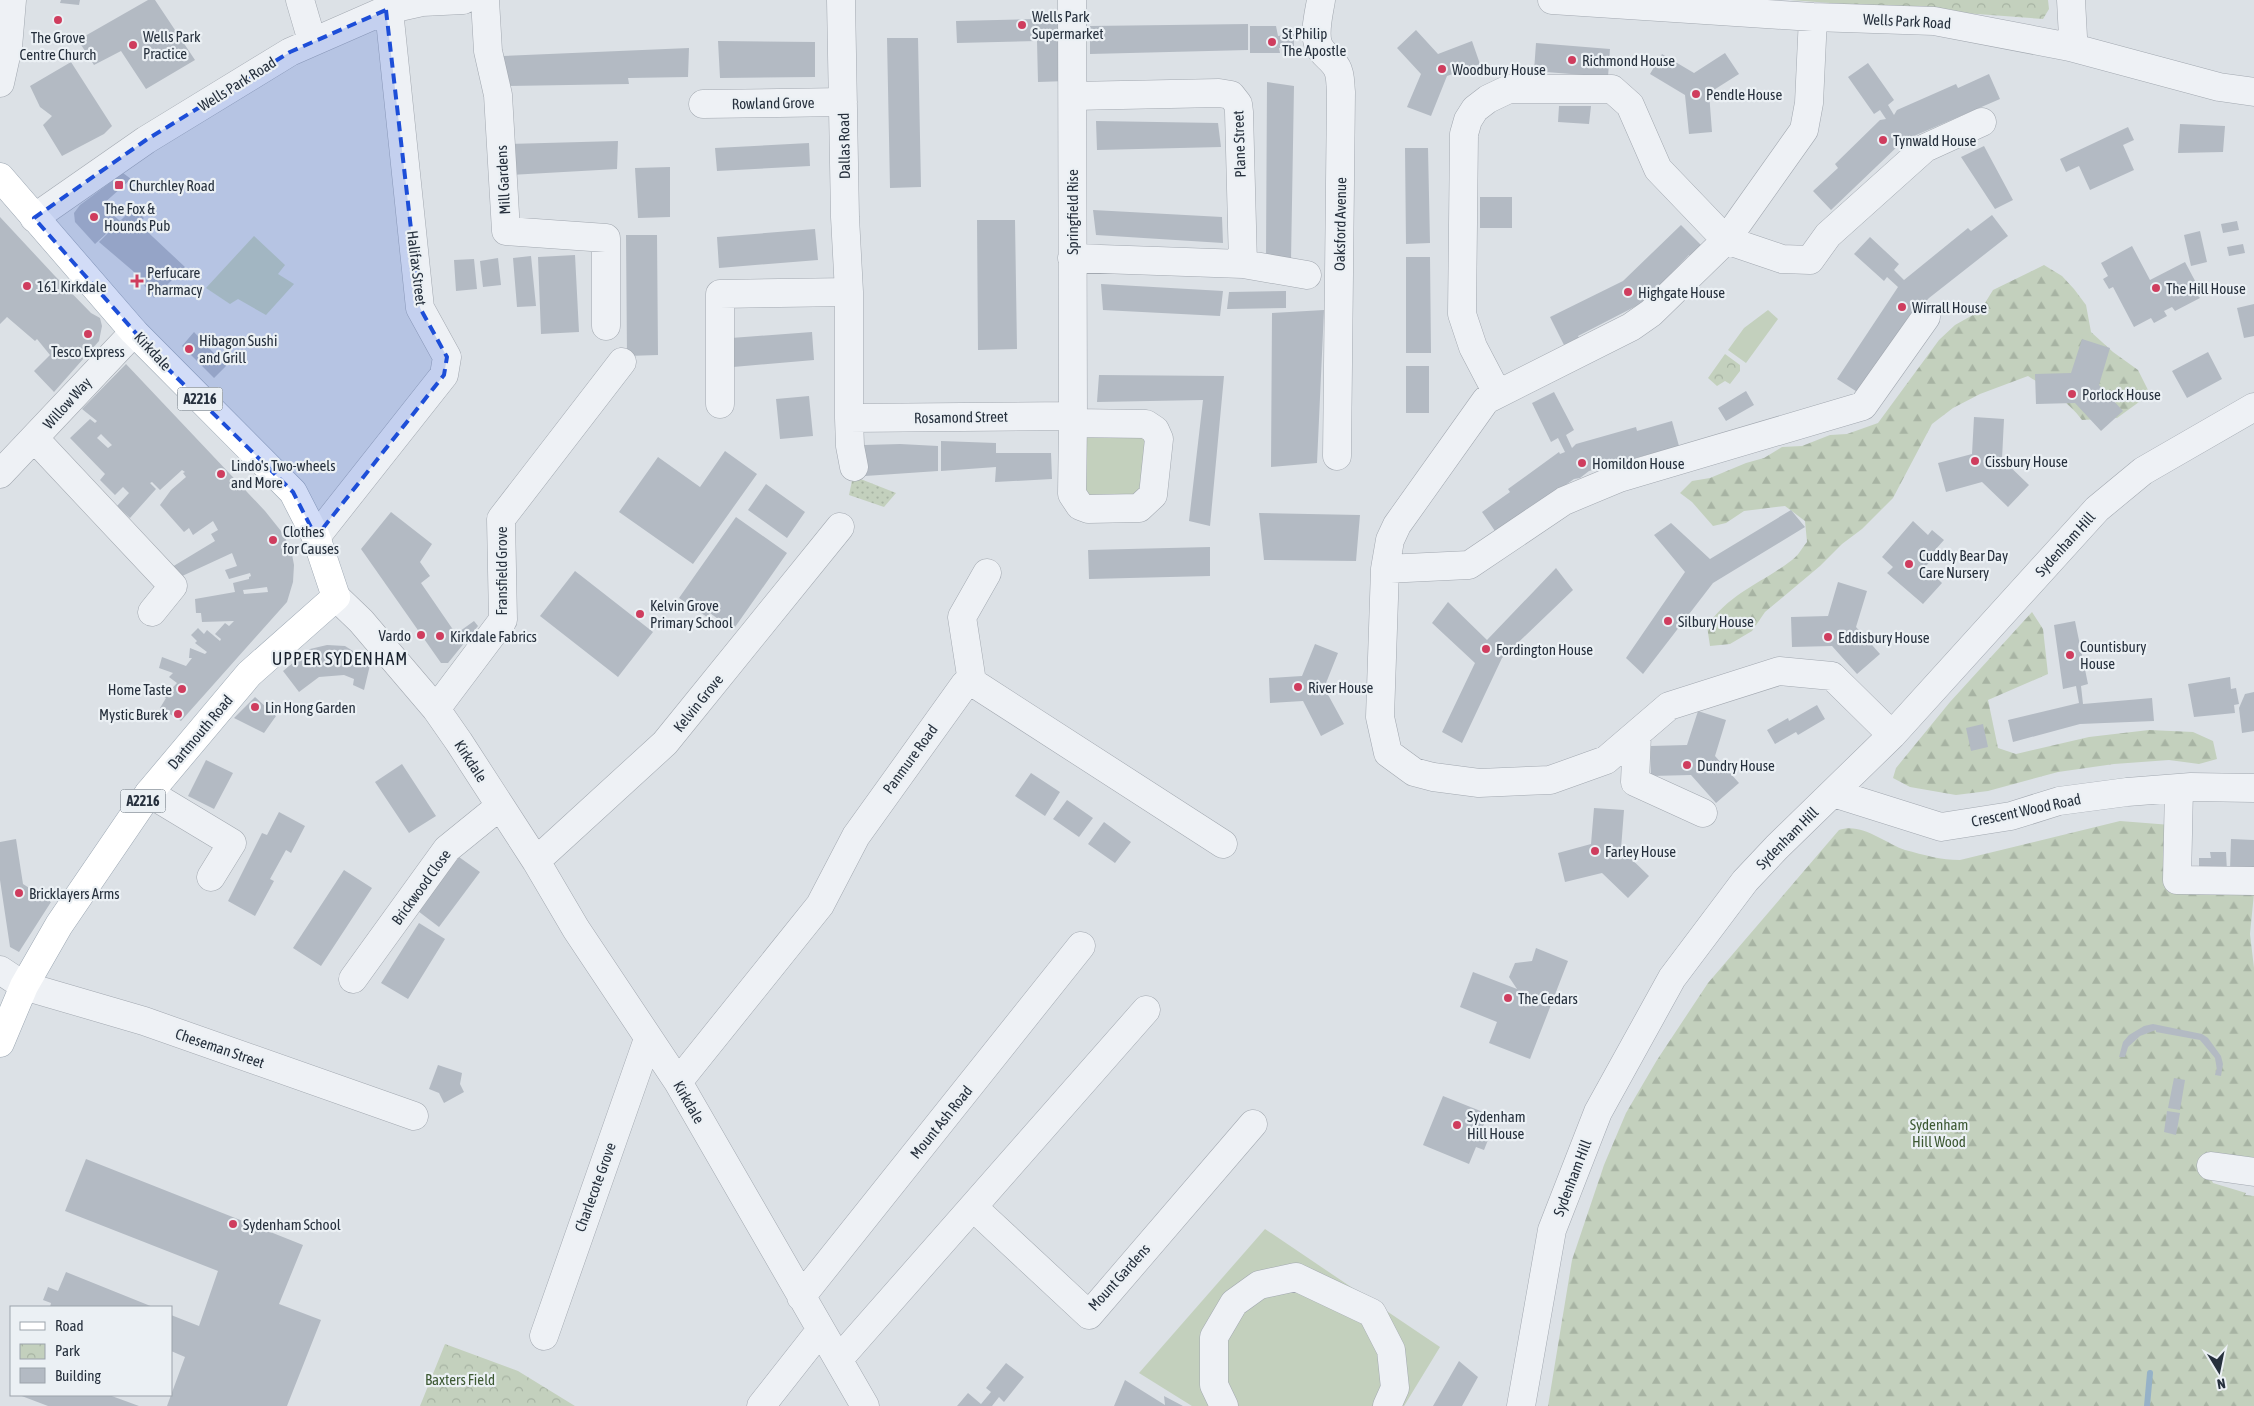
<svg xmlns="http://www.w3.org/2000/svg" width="2254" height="1406" viewBox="0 0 2254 1406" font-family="'Asap Condensed',sans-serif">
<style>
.grass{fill:#c3d0bd}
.forest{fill:url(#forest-firs)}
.park{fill:url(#park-crowns)}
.garden{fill:url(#garden-dots)}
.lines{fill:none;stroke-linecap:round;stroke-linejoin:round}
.stream{stroke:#96b2c8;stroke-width:6}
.building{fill:#b3bac3;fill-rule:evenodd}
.minor-casing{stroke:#a2a8b0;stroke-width:29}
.major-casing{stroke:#9ba6b2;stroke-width:29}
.minor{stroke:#eef1f5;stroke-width:28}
.major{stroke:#fff;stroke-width:28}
.marked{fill:#1d4ed8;fill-opacity:0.2;stroke:#1d4ed8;stroke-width:4;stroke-dasharray:10 6;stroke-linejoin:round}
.poi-dot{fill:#cf3d5e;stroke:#ebf0f4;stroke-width:2}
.labels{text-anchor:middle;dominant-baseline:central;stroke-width:4.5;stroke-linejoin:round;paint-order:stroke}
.shield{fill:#ebf0f4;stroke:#616a74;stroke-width:1}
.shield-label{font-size:14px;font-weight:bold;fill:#26303d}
.poi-label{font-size:15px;fill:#26303d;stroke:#ebf0f4;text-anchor:start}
.street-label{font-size:15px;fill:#26303d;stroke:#ebf0f4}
.park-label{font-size:15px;fill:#3d5933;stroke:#ebf0f4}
.quarter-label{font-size:18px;letter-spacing:1px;fill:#18212d;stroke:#ebf0f4}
</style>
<defs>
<pattern id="forest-firs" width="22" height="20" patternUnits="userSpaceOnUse" patternTransform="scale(1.25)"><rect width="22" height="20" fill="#c3d0bd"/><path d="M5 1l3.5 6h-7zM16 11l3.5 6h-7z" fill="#a7b3a3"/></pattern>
<pattern id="park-crowns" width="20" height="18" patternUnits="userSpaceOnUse" patternTransform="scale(1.25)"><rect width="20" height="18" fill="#c3d0bd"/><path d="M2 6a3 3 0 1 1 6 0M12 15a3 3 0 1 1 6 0" fill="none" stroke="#a7b3a3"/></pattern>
<pattern id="garden-dots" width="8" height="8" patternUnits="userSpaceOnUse" patternTransform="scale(1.25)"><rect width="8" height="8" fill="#c3d0bd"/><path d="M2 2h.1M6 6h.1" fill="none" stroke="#a7b3a3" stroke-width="1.8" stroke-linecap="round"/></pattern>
</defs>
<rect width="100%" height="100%" fill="#dce1e6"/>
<path class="grass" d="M254 236 285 265 278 274 294 284 266 315 238 299 230 304 206 288Z
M1768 310 1778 319 1746 363 1728 350 1744 328Z
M1133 432 1146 439 1142 490 1138 496 1096 501 1085 493 1083 441 1089 433Z
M1265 1229 1440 1347 1404 1406H1192L1139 1373Z"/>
<path class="forest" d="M2044 265 2062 276 2074 289 2086 305 2091 332 2113 352 2138 370 2150 394 2117 418 2082 420C2068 401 2048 389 2028 376L1980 394 1953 408 1932 424 1893 498 1862 529 1842 544 1820 566 1765 612 1752 631 1730 644 1710 646 1707 626C1731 592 1761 584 1792 560 1798 556 1802 548 1807 542L1805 521 1785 506 1744 511 1726 523 1713 526 1692 502 1680 493 1692 481 1710 478 1746 463 1764 458 1782 447 1802 446 1830 435 1847 434 1878 423 1939 340 1955 325 1980 311 1993 290Z
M2032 612 2043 629 2048 674 1988 700 1998 748 2016 754 2089 737 2149 730 2193 732 2213 741 2217 759 2199 764 2169 760 2114 764 2058 772 1988 791 1956 795 1910 787 1893 778 1896 768 1950 702Z
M2120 821 2171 825 2168 892 2254 893 2250 934 2254 968V1159L2209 1175 2213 1183 2246 1193 2245 1195 2254 1196V1406H1548L1572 1260 1604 1165 1626 1113 1657 1060 1708 983 1839 830C1861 822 1885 843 1905 850 1924 855 1941 860 1960 860Z"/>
<path class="park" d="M1790 0H2048L2049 9 2043 19Z
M1725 354 1740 365V371L1730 384 1725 381 1717 386 1708 378Z
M445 1344 518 1371 575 1406H420Z"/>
<path class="garden" d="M853 476 896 493 884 507 849 495Z"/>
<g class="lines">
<path class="stream" d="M2147 1406 2150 1373"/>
</g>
<path class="building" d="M61 0H80L79 5 60 3Z
M148 0H155L195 60 146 89 121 51 94 65 78 40Z
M1037 12H1065L1067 81 1038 82 1037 41 957 43 956 21 1037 19Z
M1248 24V50L1090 54V26Z
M1250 26H1276L1278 36 1294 34V48H1279L1280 53H1250Z
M1416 30 1438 54 1472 41 1480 64 1447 76 1431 116 1407 107 1421 74 1397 48Z
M887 38H918L921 187 890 188Z
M718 41 815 42V77L720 78Z
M1536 43 1610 49 1608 77 1534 71Z
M689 48 688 77 628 78 629 84 502 86V56Z
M1725 53 1739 74 1709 93 1712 132 1689 134 1685 95 1650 74 1662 54 1694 73Z
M71 62 112 126 104 134 62 156 43 125 52 116 40 107 30 86Z
M1868 63 1894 100 1888 105 1894 115 1897 110 1956 84 1958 88 1989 74 2000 99 1914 136 1900 144 1831 210 1813 191 1838 168 1835 164 1880 120 1886 119 1880 110 1874 114 1848 77Z
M1267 82 1294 86 1291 261 1266 258Z
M1559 106H1591L1589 124 1558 122Z
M1096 121 1218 123 1221 147 1097 150Z
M2180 124 2225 126 2223 152 2178 153Z
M2128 127 2134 140 2123 145 2134 170 2090 190 2079 166 2066 172 2060 159Z
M618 141 617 169 510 175 506 144Z
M809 143 810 166 717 171 715 148Z
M1984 146 2013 200 1995 209 1961 157Z
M1405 148H1428L1430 243 1406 244Z
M670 167V217L638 218 635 168Z
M123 173 131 179 102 205 120 221 95 244 75 222 74 213 80 205Z
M1480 197H1512V228H1480Z
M133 208 144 218 138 223 185 267 154 298 133 271 99 242Z
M1093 210 1222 217 1223 243 1096 235Z
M1992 215 2008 236 1929 298 1916 312 1862 395 1837 379 1898 287 1887 277 1884 281 1854 254 1870 237 1899 264 1894 270 1904 280 1968 228 1971 231Z
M0 217 54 275 91 313 100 318 102 326 99 341 54 392 34 371 50 355 37 339 35 341 7 317 0 324Z
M977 220H1015L1017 349 978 350Z
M2237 221 2239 230 2223 233 2221 224Z
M1681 225 1703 247 1692 258 1689 255 1644 302 1578 336 1579 338 1564 345 1550 317 1623 281Z
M815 229 818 260 719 268 717 237Z
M2200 231 2207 262 2191 266 2184 235Z
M626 235H657L658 355 627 356Z
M2243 244 2245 253 2229 256 2227 247Z
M2132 246 2150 280 2185 262 2201 292 2197 294 2200 298 2175 311 2172 307 2164 311 2167 316 2154 323 2151 318 2134 327 2113 287 2109 289 2103 279 2108 276 2101 263Z
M575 255 579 332 541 334 538 257Z
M531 256 536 306 517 307 513 258Z
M1406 257H1430L1431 353H1406Z
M498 258 501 285 483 287 480 261Z
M474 259 477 289 456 291 454 260Z
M1101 284 1223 291 1220 316 1103 310Z
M1286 291V308L1227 309 1229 292Z
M2254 304V336L2244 338 2237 308Z
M1324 310 1317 463 1271 467 1272 313Z
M194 332 226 366 214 378 182 346Z
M812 332 814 360 733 367 731 338Z
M2082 339 2110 348 2099 385 2123 411 2101 431 2075 403 2036 404 2035 374 2071 373Z
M2208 352 2222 379 2187 398 2172 371Z
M126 364 265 511 281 531 291 549 294 565 293 582 287 602 181 721 160 708 166 698 164 697 177 683 169 677 173 673 159 668 162 657 186 666 192 658H189L190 648 205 654 207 652 195 643 197 641 191 635 198 628 204 634 207 630 220 641 221 639 215 634 225 623 229 626 234 621 202 622 201 613H196L195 599 235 592 233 583 249 579V577L251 576 250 573 229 579 225 570 237 566 232 553 180 577 172 567 215 541 211 534 218 530 213 521 193 535 189 528 184 532 160 505 171 490 186 477 183 473 185 472 182 470 160 490 152 482 150 483 156 489 130 518 117 506 129 493 123 487 115 495 100 480 105 474 70 438 90 419 95 423 97 421 82 409ZM101 434 112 445 108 448 97 438ZM267 587 268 592 244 594 243 590Z
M1406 366H1429V413H1406Z
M1099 375 1224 376 1210 526 1189 521 1203 400 1097 402Z
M1746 391 1754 405 1726 421 1718 408Z
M1554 392 1574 430 1566 435 1572 448 1576 444 1636 427 1637 431 1672 421 1679 446 1589 471 1580 478 1574 479 1497 534 1482 512 1510 492 1508 489 1559 452 1560 454 1565 452 1558 438 1551 442 1532 403Z
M809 396 813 436 780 439 776 399Z
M1974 417 2004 419 2002 459 2029 485 2008 507 1982 482 1946 492 1938 463 1972 454Z
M941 441 996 443V453H1051L1052 479 995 482 996 467 941 471Z
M900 444 938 446V471L865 476 864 445Z
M725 451 757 474 693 564 619 512 658 457 700 487Z
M766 484 805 512 787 538 748 510Z
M1791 510 1805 527 1713 583 1643 674 1626 658 1685 572 1654 535 1671 523 1710 559Z
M391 512 432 544 420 562 430 576 421 583 456 634 474 621 478 626 448 663H441L361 549Z
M1259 513 1360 515 1356 561 1264 560Z
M736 517 787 553 733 630 710 613 707 617 679 598Z
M1913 521 1928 535 1932 530 1944 540 1935 550 1938 553 1925 567 1942 583 1923 604 1887 573 1893 567 1882 557Z
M1210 547V576L1089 579 1088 550Z
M1556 568 1573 590 1502 658 1462 743 1442 732 1475 663 1432 623 1448 602 1487 640Z
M575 571 653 632 618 677 540 616Z
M1838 582 1867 591 1856 627 1880 654 1857 674 1832 646 1792 647 1791 617 1828 616Z
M2075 621 2088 684 2081 686 2083 704 2152 698 2154 721 2080 724 2013 742 2008 720 2079 703 2076 686 2063 689 2054 625Z
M1315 644 1338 653 1326 683V691L1344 724 1321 736 1303 701 1270 703 1269 678 1302 676Z
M327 645 345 646 361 656 370 665 364 690 353 685 354 679 344 675 319 677 299 692 283 671 310 649Z
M2230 677 2231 689 2236 688 2239 704 2234 705 2235 713 2194 717 2188 684Z
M2254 692V731L2242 733 2239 708 2245 694Z
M255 697 276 716 264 733 234 718Z
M1817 705 1825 719 1798 735 1796 732 1775 744 1767 730 1788 718 1789 721Z
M1698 711 1726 720 1715 756 1739 783 1716 803 1691 775 1651 776 1650 746 1687 745Z
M1983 724 1988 747 1971 751 1966 728Z
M206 760 233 773 214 809 188 796Z
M402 764 436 816 409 833 375 782Z
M1031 773 1060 792 1045 816 1015 796Z
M1067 800 1093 818 1079 837 1053 819Z
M1594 808 1624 810 1621 849 1649 876 1628 898 1602 873 1565 882 1558 853 1591 844Z
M279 812 305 826 291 853 286 850 270 879 274 881 255 916 228 901 262 833 267 835Z
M1104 822 1131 842 1115 863 1088 844Z
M16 839 23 884 51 902 19 952 10 947 0 880V842Z
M2231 839 2254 840V871L2230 870Z
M2210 852H2226L2227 871H2199V858H2211Z
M459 857 480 872 439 927 418 911Z
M344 870 372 888 321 966 293 948Z
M419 923 445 939 408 999 381 983Z
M1536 948 1568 961 1530 1059 1489 1043 1497 1022 1460 1007 1473 972 1517 989 1509 977 1515 963 1532 961Z
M2153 1024 2202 1034 2208 1038 2221 1056 2223 1064 2221 1076 2215 1075 2216 1070H2217L2215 1058 2200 1040 2156 1032V1030L2140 1036 2128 1047 2125 1057H2119L2123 1042 2129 1035 2144 1026Z
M438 1065 462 1073 460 1084 464 1092 444 1103 439 1093 429 1089Z
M2174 1078 2185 1080 2180 1110 2168 1108Z
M1443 1096 1488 1114 1479 1136 1488 1140 1484 1150 1476 1147 1469 1164 1423 1145Z
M2167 1111 2180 1113 2176 1135 2164 1132Z
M86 1159 303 1245 279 1304 321 1320 287 1406H167L185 1357 171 1351V1315L199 1326 218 1271 65 1211Z
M66 1272 153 1307H50L51 1303 43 1300 48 1287 58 1291Z
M1459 1361 1478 1377 1462 1406H1433Z
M1006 1363 1024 1377 1004 1402 999 1397 992 1406H957L968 1393 981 1404 991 1392 986 1388Z
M1125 1380 1165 1405 1164 1396 1183 1406H1114Z
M19 1395H109L139 1406H48Z"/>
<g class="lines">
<defs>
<path id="minor" d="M300 0 312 41
M485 0 488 51 498 95 506 231 606 238V326
M841 0 845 217 849 292V418L850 446 854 467
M1072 0 1073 423
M1321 0C1319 13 1314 31 1318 44 1322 55 1332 58 1337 68 1341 75 1340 84 1341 92L1337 456
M1552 0 1813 17 1934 21 2070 47 2219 87 2254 92
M1813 17 1809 103 1804 130 1726 240 1651 313 1631 327 1486 400 1397 525 1390 540 1385 569 1380 717 1388 753 1414 772 1433 777 1479 783 1550 780 1606 760 1669 706 1779 671 1832 676 1892 735
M2070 47 2073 37 2071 0
M0 83 8 47 12 0
M703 104 843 102
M34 218 146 140 290 52 386 10 422 2 463 0
M1072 258 1243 264 1239 112 1238 104 1231 95 1219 93 1073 96
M1243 264 1307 275
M1497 393 1473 347 1462 314 1464 134 1468 120 1475 109 1488 99 1509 89H1612L1630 105 1658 169 1726 240 1782 259 1810 260 1828 235 1925 148 1982 122
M720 404V294L849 292
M849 418 1073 416
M1073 423 1146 424 1155 430 1159 439 1153 495 1139 508 1088 509 1080 506 1072 494Z
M35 439 173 586 152 612
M0 474 134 332
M316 537 444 375 447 357 420 308 390 20 386 10
M1385 569 1469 565 1564 501 1619 478 1863 406 1926 317
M336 597 361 621 436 709 459 742 536 861 576 929 678 1082 865 1406
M972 682 962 617 987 573
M436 709 503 620 501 519 622 362
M1637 734 1635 782 1703 813
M2179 788 2177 880 2254 881
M149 793 232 843 211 877
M1833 793 1941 827 2011 816 2059 801 2127 792 2191 787 2254 788
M536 861 665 743 840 527
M0 970 24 986 144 1021 414 1116
M353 979 447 849 500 806
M678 1082 820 905 856 836 965 684 972 682 1223 844
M2211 1166 2254 1172
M973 1207 1089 1315 1253 1124
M801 1297 1081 946
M544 1336 648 1039
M839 1359 1146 1010
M761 1406 820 1331
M1224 1406 1214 1385V1337L1234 1303 1259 1285 1296 1277 1372 1313 1391 1350 1395 1388 1387 1406
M1521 1406 1552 1230 1598 1112 1672 978 1745 881 1777 847 1892 735 2097 509 2143 471 2254 407"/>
<path id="major" d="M0 177 134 332 293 492 316 537 336 597 249 674 149 793 59 925 24 986 0 1043"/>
</defs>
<use href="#minor" class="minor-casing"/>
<use href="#major" class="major-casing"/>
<use href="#minor" class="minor"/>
<use href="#major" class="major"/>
</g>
<path class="marked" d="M386 10 420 308 447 357 444 375 316 537 293 492 165 366 34 218 146 140 290 52Z"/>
<g class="poi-dot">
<circle cx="58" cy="20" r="5"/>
<circle cx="1022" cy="25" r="5"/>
<circle cx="1272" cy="42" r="5"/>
<circle cx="133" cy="45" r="5"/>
<circle cx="1572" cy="60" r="5"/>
<circle cx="1442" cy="69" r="5"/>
<circle cx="1696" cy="94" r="5"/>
<circle cx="1883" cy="140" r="5"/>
<rect x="114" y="180" width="10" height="10" rx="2.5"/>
<circle cx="94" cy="217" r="5"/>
<path d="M134.5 273.5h5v5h5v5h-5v5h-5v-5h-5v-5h5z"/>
<circle cx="27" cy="286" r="5"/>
<circle cx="2156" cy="288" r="5"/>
<circle cx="1628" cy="292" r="5"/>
<circle cx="1902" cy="307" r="5"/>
<circle cx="88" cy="334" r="5"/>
<circle cx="189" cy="349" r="5"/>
<circle cx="2072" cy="394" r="5"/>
<circle cx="1975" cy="461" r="5"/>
<circle cx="1582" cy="463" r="5"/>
<circle cx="221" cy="474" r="5"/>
<circle cx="273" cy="540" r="5"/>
<circle cx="1909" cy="564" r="5"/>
<circle cx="640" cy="614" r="5"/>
<circle cx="1668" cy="621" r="5"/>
<circle cx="421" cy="635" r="5"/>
<circle cx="440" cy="636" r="5"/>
<circle cx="1828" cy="637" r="5"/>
<circle cx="1486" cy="649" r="5"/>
<circle cx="2070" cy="655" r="5"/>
<circle cx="1298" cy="687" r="5"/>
<circle cx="182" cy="689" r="5"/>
<circle cx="255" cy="707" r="5"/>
<circle cx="178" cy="714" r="5"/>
<circle cx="1687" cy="765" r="5"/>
<circle cx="1595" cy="851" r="5"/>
<circle cx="19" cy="893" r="5"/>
<circle cx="1508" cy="998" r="5"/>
<circle cx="1457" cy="1125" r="5"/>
<circle cx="233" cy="1224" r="5"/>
</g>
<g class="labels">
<g class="shield">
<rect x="177.5" y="387.5" width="45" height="23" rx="4"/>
<rect x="120.5" y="789.5" width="45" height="23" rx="4"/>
</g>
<g class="shield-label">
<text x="200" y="399">A2216</text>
<text x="143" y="801">A2216</text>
</g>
<g class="poi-label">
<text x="1032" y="16">Wells Park<tspan x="1032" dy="17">Supermarket</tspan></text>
<text x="1282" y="33">St Philip<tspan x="1282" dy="17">The Apostle</tspan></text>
<text x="143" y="36">Wells Park<tspan x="143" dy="17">Practice</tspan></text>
<text x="58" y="37" text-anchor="middle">The Grove<tspan x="58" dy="17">Centre Church</tspan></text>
<text x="1582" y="60">Richmond House</text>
<text x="1452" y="69">Woodbury House</text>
<text x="1706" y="94">Pendle House</text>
<text x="1893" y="140">Tynwald House</text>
<text x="129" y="185">Churchley Road</text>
<text x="104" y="208">The Fox &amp;<tspan x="104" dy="17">Hounds Pub</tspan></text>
<text x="147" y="272">Perfucare<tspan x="147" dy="17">Pharmacy</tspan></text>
<text x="37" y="286">161 Kirkdale</text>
<text x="2166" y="288">The Hill House</text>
<text x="1638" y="292">Highgate House</text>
<text x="1912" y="307">Wirrall House</text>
<text x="199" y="340">Hibagon Sushi<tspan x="199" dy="17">and Grill</tspan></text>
<text x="88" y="351" text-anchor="middle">Tesco Express</text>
<text x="2082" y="394">Porlock House</text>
<text x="1985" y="461">Cissbury House</text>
<text x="1592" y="463">Homildon House</text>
<text x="231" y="465">Lindo's Two-wheels<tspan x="231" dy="17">and More</tspan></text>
<text x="283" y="531">Clothes<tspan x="283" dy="17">for Causes</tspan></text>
<text x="1919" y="555">Cuddly Bear Day<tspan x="1919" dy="17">Care Nursery</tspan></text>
<text x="650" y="605">Kelvin Grove<tspan x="650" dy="17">Primary School</tspan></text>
<text x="1678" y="621">Silbury House</text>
<text x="411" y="635" text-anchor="end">Vardo</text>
<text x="450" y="636">Kirkdale Fabrics</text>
<text x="1838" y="637">Eddisbury House</text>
<text x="2080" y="646">Countisbury<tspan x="2080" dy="17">House</tspan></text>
<text x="1496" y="649">Fordington House</text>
<text x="1308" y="687">River House</text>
<text x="172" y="689" text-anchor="end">Home Taste</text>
<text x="265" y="707">Lin Hong Garden</text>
<text x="168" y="714" text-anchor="end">Mystic Burek</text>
<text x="1697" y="765">Dundry House</text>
<text x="1605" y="851">Farley House</text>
<text x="29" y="893">Bricklayers Arms</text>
<text x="1518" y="998">The Cedars</text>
<text x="1467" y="1116">Sydenham<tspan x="1467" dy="17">Hill House</tspan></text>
<text x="243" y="1224">Sydenham School</text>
</g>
<g class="street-label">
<text transform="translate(1907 21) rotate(3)">Wells Park Road</text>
<text transform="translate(237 84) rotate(-32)">Wells Park Road</text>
<text transform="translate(773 103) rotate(-1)">Rowland Grove</text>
<text transform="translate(1239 144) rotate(-92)">Plane Street</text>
<text transform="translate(844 146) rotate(-91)">Dallas Road</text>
<text transform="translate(503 180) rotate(-93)">Mill Gardens</text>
<text transform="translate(1072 212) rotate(-90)">Springfield Rise</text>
<text transform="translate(1340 224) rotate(-89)">Oaksford Avenue</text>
<text transform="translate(417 268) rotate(83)">Halifax Street</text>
<text transform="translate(153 351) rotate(47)">Kirkdale</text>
<text transform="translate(67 403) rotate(-48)">Willow Way</text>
<text transform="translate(961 417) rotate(-1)">Rosamond Street</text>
<text transform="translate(2065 544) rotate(-48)">Sydenham Hill</text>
<text transform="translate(501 571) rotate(-90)">Fransfield Grove</text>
<text transform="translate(698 703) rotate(-51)">Kelvin Grove</text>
<text transform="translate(200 732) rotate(-50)">Dartmouth Road</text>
<text transform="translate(910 759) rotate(-54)">Panmure Road</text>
<text transform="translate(471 761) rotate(57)">Kirkdale</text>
<text transform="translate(2026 810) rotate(-12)">Crescent Wood Road</text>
<text transform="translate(1787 838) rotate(-45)">Sydenham Hill</text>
<text transform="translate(421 887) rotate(-54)">Brickwood Close</text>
<text transform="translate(220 1048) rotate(19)">Cheseman Street</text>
<text transform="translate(689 1102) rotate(60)">Kirkdale</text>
<text transform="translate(941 1122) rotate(-51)">Mount Ash Road</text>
<text transform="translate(1572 1178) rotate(-69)">Sydenham Hill</text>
<text transform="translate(595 1187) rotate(-70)">Charlecote Grove</text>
<text transform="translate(1119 1277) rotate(-48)">Mount Gardens</text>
</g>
<g class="park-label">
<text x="1939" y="1124">Sydenham<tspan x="1939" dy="17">Hill Wood</tspan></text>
<text x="460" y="1379">Baxters Field</text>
</g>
<g class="quarter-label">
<text x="340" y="658">UPPER SYDENHAM</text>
</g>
</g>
<rect x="10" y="1306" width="162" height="90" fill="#ebf0f4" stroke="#9ca3ab"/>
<rect x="20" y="1322" width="25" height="8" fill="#ffffff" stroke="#9ca3ab"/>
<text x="55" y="1331" font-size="15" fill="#26303d">Road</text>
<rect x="20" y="1344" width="25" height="15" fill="url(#park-crowns)" stroke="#9ca3ab"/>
<text x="55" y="1356" font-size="15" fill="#26303d">Park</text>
<rect x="20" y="1368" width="25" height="15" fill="#b3bac3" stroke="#9ca3ab"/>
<text x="55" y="1381" font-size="15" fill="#26303d">Building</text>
<g transform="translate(2219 1371) rotate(170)" stroke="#ebf0f4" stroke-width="4" paint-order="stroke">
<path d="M0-4L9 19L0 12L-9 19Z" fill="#26303d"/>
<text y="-8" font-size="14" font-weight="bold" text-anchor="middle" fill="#26303d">N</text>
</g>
</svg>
